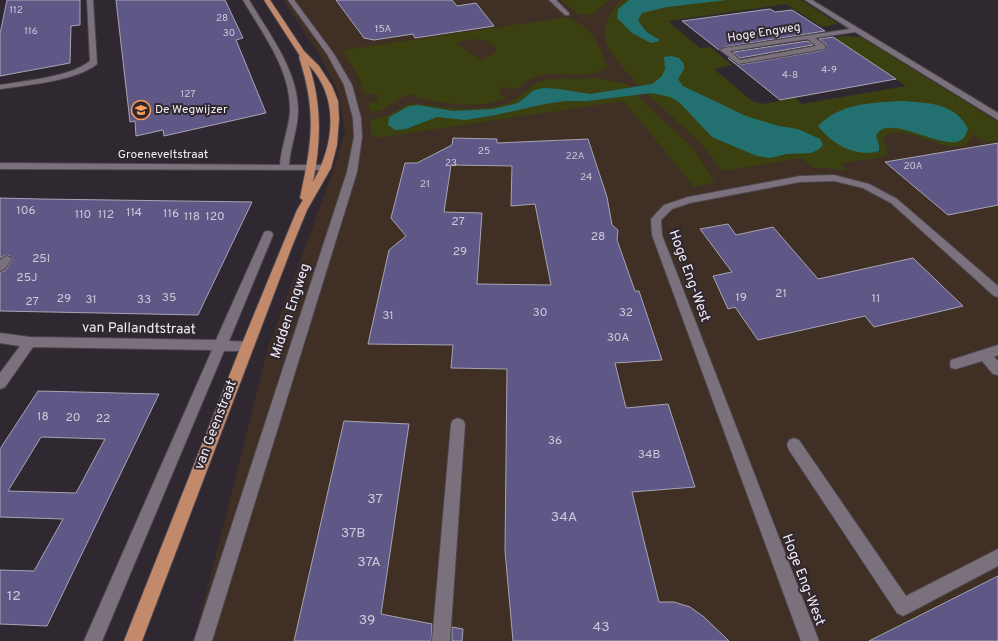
<svg xmlns="http://www.w3.org/2000/svg" width="998" height="641" viewBox="0 0 998 641" font-family="Overpass,sans-serif">
<style>
.industrial{fill:#3f2f24}
.green{fill:#3b4010;fill-rule:evenodd}
.water{fill:#237070}
.building{fill:#5f5886;stroke:#a7a5b3;fill-rule:evenodd}
.lines{fill:none;stroke-linecap:round;stroke-linejoin:round}
.minor-casing{stroke:#4d464d;stroke-width:2}
.major-casing{stroke:#4d464d;stroke-width:2}
.minor{fill:#7b717c;fill-rule:evenodd}
.major{fill:#c28a6b;fill-rule:evenodd}
.labels{text-anchor:middle;dominant-baseline:central;stroke-width:4;stroke-linejoin:round;paint-order:stroke}
.far-number-label{font-size:10px;fill:#cec8d8}
.far-street-label{font-size:12px;fill:#f3edf3;stroke:#302831}
.far-poi-label{font-size:12px;fill:#f3edf3;stroke:#302831;text-anchor:start}
.number-label{font-size:12px;fill:#cec8d8}
.street-label{font-size:14px;fill:#f3edf3;stroke:#302831}
.near-number-label{font-size:14px;fill:#cec8d8}
</style>
<rect width="100%" height="100%" fill="#302831"/>
<path class="industrial" d="M283 0H795L664 19 661 23 751 104 779 110 935 83 998 122V641H194L268 348 334 169 345 131 338 91 318 53Z"/>
<path class="green" d="M561 0H610L591 15 579 14Z
M622 0H801L837 23V24L822 27 786 4 668 21 700 48 710 47 732 65 714 69 752 101 763 104 794 98 802 104 906 86 852 49 836 52 833 38 846 36 861 37 998 122V140L986 142 972 134V138L966 145C960 146 954 147 948 146 930 143 898 124 883 137L888 154 884 157 841 163 847 171 826 168H813L802 158 722 171C716 162 709 153 702 145 673 115 638 90 614 56 611 52 607 47 606 43 602 30 610 7 622 0Z
M568 17C595 30 595 40 607 65L606 68C583 83 551 66 528 80 524 82 521 86 518 89L500 87 499 90 501 95 507 98C479 110 448 103 420 99L417 98 416 95C400 93 388 112 371 112L368 103H376L378 94H364L359 78 343 50ZM470 39C480 39 490 40 496 49L495 53 481 60 455 43Z
M596 78 627 84 654 112 692 147 715 182 694 187 624 101 376 138V136L371 135V120L386 116 411 103 451 108 473 109 493 107 508 103 518 97 536 83 549 79Z"/>
<path class="water" d="M629 0H727L667 7 642 13 638 20C643 29 649 35 659 39V41L651 43 632 33 617 18 618 9Z
M672 56 679 58 684 64V69L678 79 683 86 746 116 779 126 798 129 820 139 823 145 818 150 811 153 787 154 770 158 757 156 712 137 679 102 670 97 652 93 587 101H565L545 104 496 115 465 120 437 117 406 129 395 130 388 125 389 117 409 106 418 105 453 111 493 109 518 103 534 90 544 88 559 89 590 94 652 84 662 76 665 69 664 57Z
M901 101C927 103 955 102 968 129 966 133 965 138 961 140 944 152 886 111 876 136L879 145V151C856 158 832 144 818 126 840 103 871 103 901 101Z"/>
<path class="building" d="M7 0H80V25L71 26 70 63 0 76V34Z
M116 0H225L243 38 236 40 266 113 164 136 163 130 136 136 135 121 130 122Z
M336 0H452L457 6 476 3 494 26 415 38 413 34 374 40 364 38Z
M770 9 775 12 792 10 825 31 724 47 719 50 682 21Z
M833 37 896 79 780 100 728 58 738 65 825 50 826 44 819 39Z
M808 41 813 45 740 58 733 52Z
M453 138 497 139V143L588 139 607 197 612 225 618 230 617 240 635 291H639L662 360 615 363 626 408 668 404 695 487 632 492 659 602H674L690 607 704 617 729 641H513L505 551 507 369 451 368 453 345 368 344 389 250 406 236 391 218 405 163H417L452 145ZM451 165 512 166 511 206 535 204 551 285 477 284 482 213 444 212Z
M998 143V205L948 215 885 162Z
M0 198 40 199 252 202 198 315 0 311V272L5 271 12 260 10 256 6 255 0 258Z
M728 224 736 235 773 227 818 279 913 258 963 306 874 327 865 316 758 340 735 307 728 309 713 276 732 272 700 229Z
M38 391 159 394 47 626 0 624V570L34 571 63 519 0 517V449ZM41 437 105 439 76 493 8 491Z
M344 421 409 424 381 614 432 624 431 641H294Z
M998 576V641H869Z
M452 627 463 629 462 641H452Z"/>
<g class="lines">
<defs>
<path id="minor" d="M87 0H93L97 64C76 81 27 85 0 89V85C24 81 71 77 90 61Z
M243 0H249C269 34 298 70 298 111 298 129 290 147 289 165H326L331 168 329 170 0 169V163L280 165C281 147 289 129 290 111 291 70 263 34 243 0Z
M288 0H294L334 54 352 85 361 118 362 137 357 172 212 641H194L347 172 354 137 353 118 344 85 327 54Z
M549 0H556L569 13V15H565Z
M805 0H812L998 113V120L855 32 815 38 825 45V49L738 64 720 50 724 48 850 29ZM808 39 816 46 740 60 730 51Z
M834 175 869 184 897 199 998 286V297L994 296 891 203 863 188 834 181 800 182 690 203 672 209 661 220 662 235 819 641H801L652 235 651 219 664 205 688 197 800 176Z
M268 231 272 232 273 235 229 341 251 342 253 346 251 350 247 351H224L102 641H84L212 350 33 347 5 387 0 389V373L20 346 0 343V333L30 337 216 340 263 235 264 232Z
M6 256 10 257 11 260 4 270 0 271V260Z
M998 345V355L994 357 998 361V375L993 374 982 361 956 369 951 368 950 364 951 360Z
M458 418 463 420 465 424 450 641H432L451 424 453 420Z
M794 438 799 440 906 596 998 549V566L909 613 903 616 897 613 789 450 787 445 789 440Z"/>
<path id="major" d="M264 0H270L304 51 319 66 332 86 338 101 339 119 337 145 331 168 307 210 293 244 142 641H124L241 346 297 210 303 200 300 198C312 142 317 113 299 57L300 56ZM309 65C340 99 334 145 313 182 321 142 322 105 309 65Z"/>
</defs>
<use href="#minor" class="minor-casing"/>
<use href="#major" class="major-casing"/>
<use href="#minor" class="minor"/>
<use href="#major" class="major"/>
</g>
<defs>
<symbol id="school-ring" viewBox="-11 -11 22 22"><circle r="9.5" fill="#302831" stroke="#fe9c58" stroke-width="1.5"/><path d="M0-5L7-2L0 1L-7-2ZM-4 1L0 2.5L4 1V4Q0 6-4 4Z" fill="#fe9c58"/></symbol>
</defs>
<g fill-rule="evenodd">
<use href="#school-ring" x="130" y="99" width="22" height="22"/>
</g>
<g class="labels">
<g class="far-number-label">
<text x="16" y="10">112</text>
<text x="222" y="18">28</text>
<text x="383" y="29">15A</text>
<text x="31" y="31">116</text>
<text x="229" y="33">30</text>
<text x="829" y="70">4-9</text>
<text x="790" y="75">4-8</text>
<text x="188" y="94">127</text>
<text x="484" y="151">25</text>
<text x="575" y="156">22A</text>
<text x="451" y="163">23</text>
<text x="913" y="166">20A</text>
<text x="586" y="177">24</text>
<text x="425" y="184">21</text>
</g>
<g class="far-street-label">
<text transform="translate(764 33) rotate(-9)">Hoge Engweg</text>
<text x="163" y="155">Groeneveltstraat</text>
</g>
<g class="far-poi-label">
<text x="155" y="110">De Wegwijzer</text>
</g>
<g class="number-label">
<text x="26" y="211">106</text>
<text x="134" y="213">114</text>
<text x="171" y="214">116</text>
<text x="83" y="215">110</text>
<text x="106" y="215">112</text>
<text x="192" y="217">118</text>
<text x="215" y="217">120</text>
<text x="458" y="222">27</text>
<text x="598" y="237">28</text>
<text x="460" y="252">29</text>
<text x="41" y="259">25I</text>
<text x="27" y="278">25J</text>
<text x="781" y="294">21</text>
<text x="169" y="298">35</text>
<text x="741" y="298">19</text>
<text x="64" y="299">29</text>
<text x="876" y="299">11</text>
<text x="91" y="300">31</text>
<text x="144" y="300">33</text>
<text x="32" y="302">27</text>
<text x="540" y="313">30</text>
<text x="626" y="313">32</text>
<text x="388" y="316">31</text>
<text x="618" y="338">30A</text>
<text x="43" y="417">18</text>
<text x="73" y="418">20</text>
<text x="103" y="419">22</text>
<text x="555" y="441">36</text>
<text x="649" y="455">34B</text>
</g>
<g class="street-label">
<text transform="translate(689 276) rotate(70)">Hoge Eng-West</text>
<text transform="translate(291 311) rotate(-72)">Midden Engweg</text>
<text transform="translate(139 329) rotate(1)">van Pallandtstraat</text>
<text transform="translate(216 425) rotate(-69)">van Geenstraat</text>
<text transform="translate(803 580) rotate(69)">Hoge Eng-West</text>
</g>
<g class="near-number-label">
<text x="375" y="499">37</text>
<text x="564" y="517">34A</text>
<text x="353" y="533">37B</text>
<text x="369" y="562">37A</text>
<text x="14" y="596">12</text>
<text x="367" y="620">39</text>
<text x="601" y="627">43</text>
</g>
</g>
</svg>
